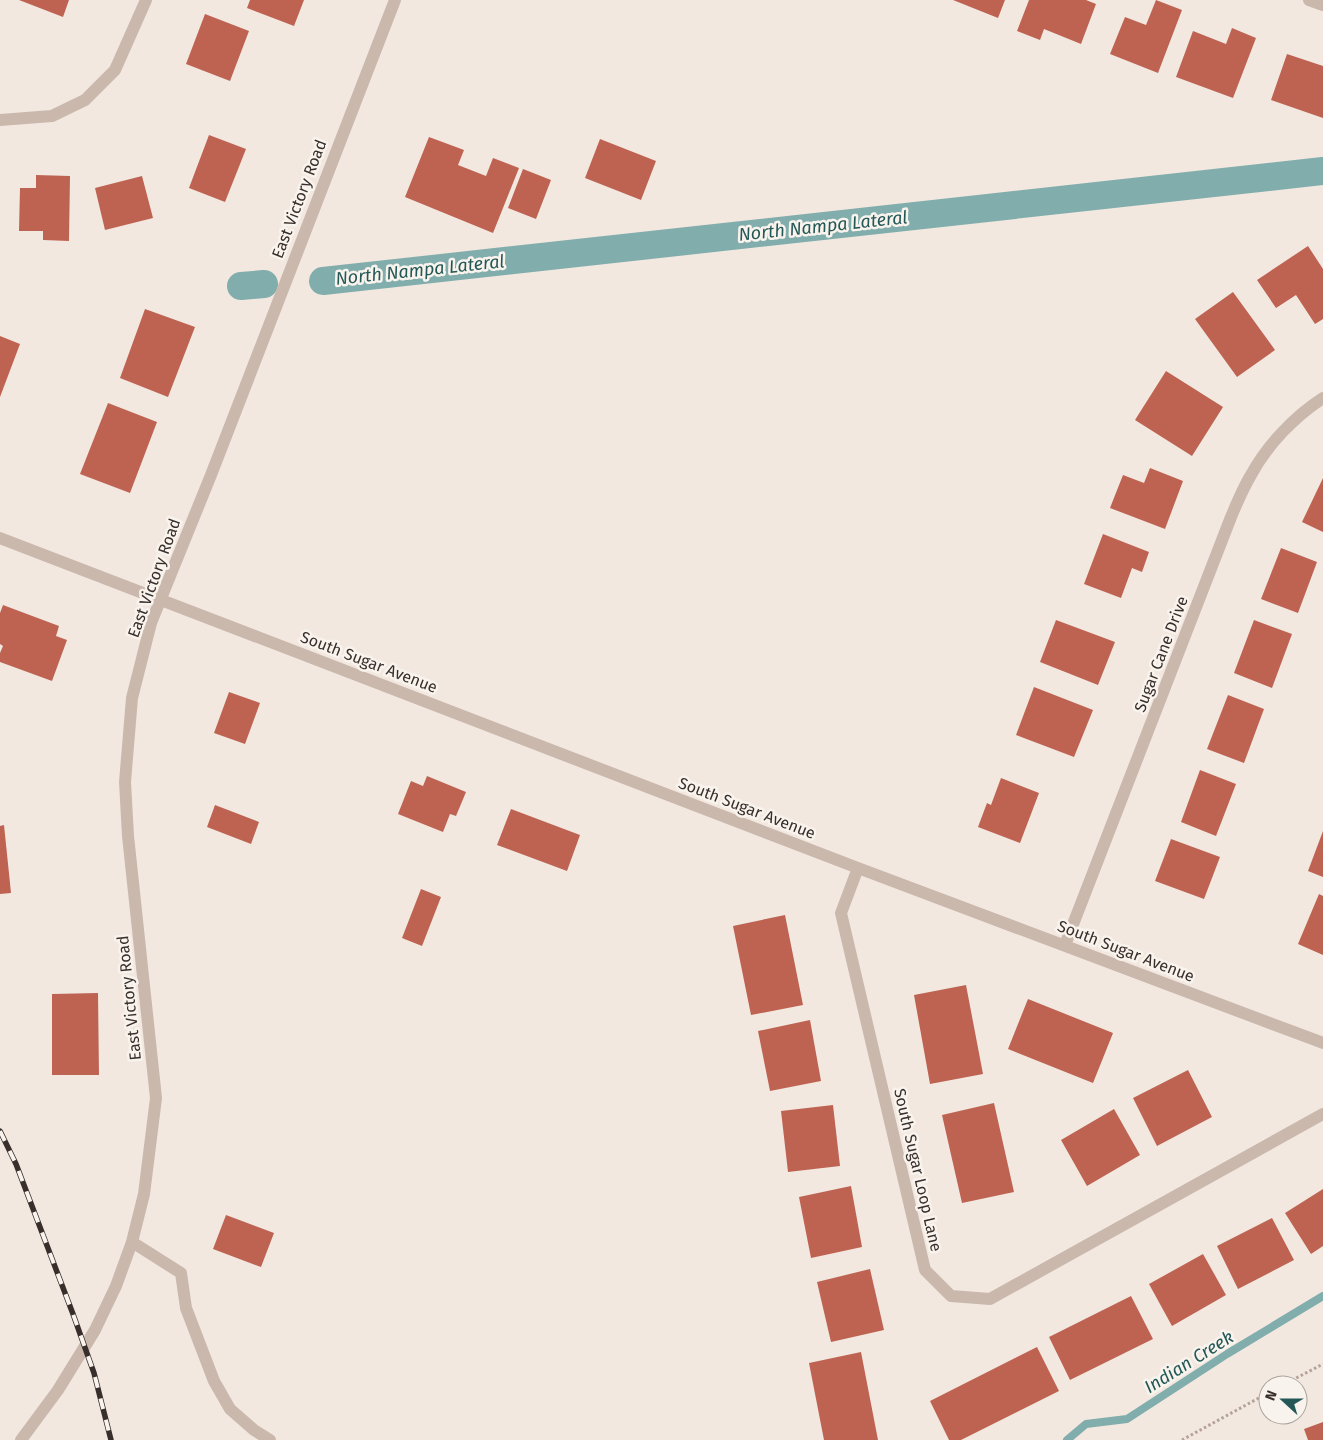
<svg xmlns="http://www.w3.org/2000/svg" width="1323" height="1440" viewBox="0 0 1323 1440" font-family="'Fira Sans',sans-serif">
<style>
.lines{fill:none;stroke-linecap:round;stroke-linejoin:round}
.stream{stroke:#81adac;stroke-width:8}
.canal{stroke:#81adac;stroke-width:28}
.building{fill:#be6352}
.path{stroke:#b5a297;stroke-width:3;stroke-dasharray:2.5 2.5;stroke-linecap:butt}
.minor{stroke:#cab8ad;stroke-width:12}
.rail-casing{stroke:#382e2b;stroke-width:5.5}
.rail{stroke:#f9f3ed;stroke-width:4;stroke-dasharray:11;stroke-linecap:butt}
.labels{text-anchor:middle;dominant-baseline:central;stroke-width:5;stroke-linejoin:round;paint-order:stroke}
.street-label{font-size:16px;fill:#382e2b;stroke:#f9f3ed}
.water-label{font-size:18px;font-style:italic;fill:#235857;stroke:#f9f3ed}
</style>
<rect width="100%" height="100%" fill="#f2e8e0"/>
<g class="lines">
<path class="stream" d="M1067 1440 1086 1424 1127 1419 1227 1354 1323 1296"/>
<path class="canal" d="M323 281 1323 171
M241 286 264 284"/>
</g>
<path class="building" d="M19 0H69L63 17Z
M250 0H304L294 26 247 8Z
M953 0H1005L998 18Z
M1029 0H1086L1096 4 1081 44 1044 29 1040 40 1017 31Z
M1156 0 1182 10 1158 73 1110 54 1125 17 1146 25Z
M205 14 249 31 230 81 186 64Z
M1232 28 1256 38 1233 98 1176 77 1193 31 1226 44Z
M1287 54 1323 66V118L1271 100Z
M209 135 246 149 225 202 189 188Z
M429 137 464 150 458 165 486 176 493 158 519 168 493 233 405 197Z
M600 139 656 161 641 200 585 178Z
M523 169 551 180 536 219 508 208Z
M36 175 70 176 69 241 43 240V231H19L20 188H36Z
M142 176 153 218 105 230 95 188Z
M1308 246 1323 269V319L1315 324 1296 295 1276 308 1257 280Z
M1233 292 1275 350 1237 377 1195 319Z
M145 309 195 327 168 397 120 378Z
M0 336 20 344 0 397Z
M1166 371 1223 407 1192 456 1135 420Z
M108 403 157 422 130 493 80 474Z
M1150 468 1183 481 1165 529 1110 508 1123 475 1144 483Z
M1323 478V532L1302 522Z
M1103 534 1149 552 1142 572 1132 568 1121 598 1084 584Z
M1281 548 1317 562 1298 613 1261 599Z
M3 605 59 626 56 636 67 640 52 681 0 662V653L3 646 0 644V613Z
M1056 620 1115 642 1098 685 1040 662Z
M1254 620 1292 634 1272 688 1234 673Z
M1034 687 1093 710 1074 757 1016 735Z
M229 692 260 703 245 744 214 733Z
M1228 695 1264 709 1244 763 1207 749Z
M1200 770 1236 784 1216 836 1181 822Z
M427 776 466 792 456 816 450 814 443 832 398 814 411 781 423 786Z
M1001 778 1039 793 1020 843 978 827 987 803 991 805Z
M215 805 259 822 251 844 207 827Z
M511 809 580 835 567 871 497 845Z
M4 825 11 893 0 894V826Z
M1323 831V877L1308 871Z
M1171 839 1220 857 1204 899 1155 881Z
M421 889 441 897 422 946 402 938Z
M1319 894 1323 896V955L1298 944Z
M785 915 803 1005 751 1015 733 926Z
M966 985 983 1074 930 1084 914 995Z
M98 993 99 1075H52V994Z
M1028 999 1113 1033 1093 1083 1008 1049Z
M810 1020 821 1081 770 1091 758 1031Z
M1188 1070 1212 1117 1157 1146 1133 1098Z
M994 1103 1014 1192 962 1203 942 1115Z
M833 1105 840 1166 788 1172 781 1111Z
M1114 1109 1140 1155 1087 1186 1061 1140Z
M851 1186 862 1247 811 1258 799 1197Z
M1323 1189V1246L1311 1254 1285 1213Z
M226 1215 274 1233 261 1267 213 1249Z
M1272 1218 1294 1260 1238 1289 1217 1246Z
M1203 1254 1226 1295 1172 1326 1149 1284Z
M870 1269 884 1330 831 1342 817 1282Z
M1131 1296 1153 1339 1070 1380 1049 1337Z
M1037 1347 1059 1391 961 1440H949L930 1401Z
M861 1352 878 1440H824L809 1363Z
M1323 1422V1440H1308L1304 1429Z"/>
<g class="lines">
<path class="path" d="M1283 1385 1323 1364
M1182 1440 1268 1393"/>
<path class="minor" d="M1309 0 1323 5
M0 120 52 116 85 100 115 70 146 0
M0 538 858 868 1323 1043
M858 868 841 913 925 1270 951 1296 990 1299 1323 1114
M1065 945 1231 517C1237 503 1243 488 1251 475 1267 445 1295 416 1323 398
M132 1242 181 1273 186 1308 214 1381 230 1409 254 1430 270 1440
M21 1440 58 1390 95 1330 116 1286 132 1242 144 1194 156 1098 128 836 125 782 132 698 151 623 211 475 395 0"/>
<defs>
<path id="rail" d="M0 1131 16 1164 73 1314 94 1373 111 1440"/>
</defs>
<use href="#rail" class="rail-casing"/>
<use href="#rail" class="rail"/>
</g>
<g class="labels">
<g class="street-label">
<text transform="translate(299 199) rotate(-69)">East Victory Road</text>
<text transform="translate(154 578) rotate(-70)">East Victory Road</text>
<text transform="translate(1161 654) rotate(-69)">Sugar Cane Drive</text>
<text transform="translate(369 662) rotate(21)">South Sugar Avenue</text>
<text transform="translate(747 808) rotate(21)">South Sugar Avenue</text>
<text transform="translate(1126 951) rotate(21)">South Sugar Avenue</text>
<text transform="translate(129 998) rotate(-96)">East Victory Road</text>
<text transform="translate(918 1170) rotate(77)">South Sugar Loop Lane</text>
</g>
<g class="water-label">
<text transform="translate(823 226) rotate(-6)">North Nampa Lateral</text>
<text transform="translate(420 270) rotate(-6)">North Nampa Lateral</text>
<text transform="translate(1189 1362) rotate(-32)">Indian Creek</text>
</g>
</g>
<g transform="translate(1283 1400) rotate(291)"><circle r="24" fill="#f9f3ed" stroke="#aca49f"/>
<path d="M0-4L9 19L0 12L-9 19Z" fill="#235857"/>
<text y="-8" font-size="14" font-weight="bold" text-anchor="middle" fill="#382e2b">N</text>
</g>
</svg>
